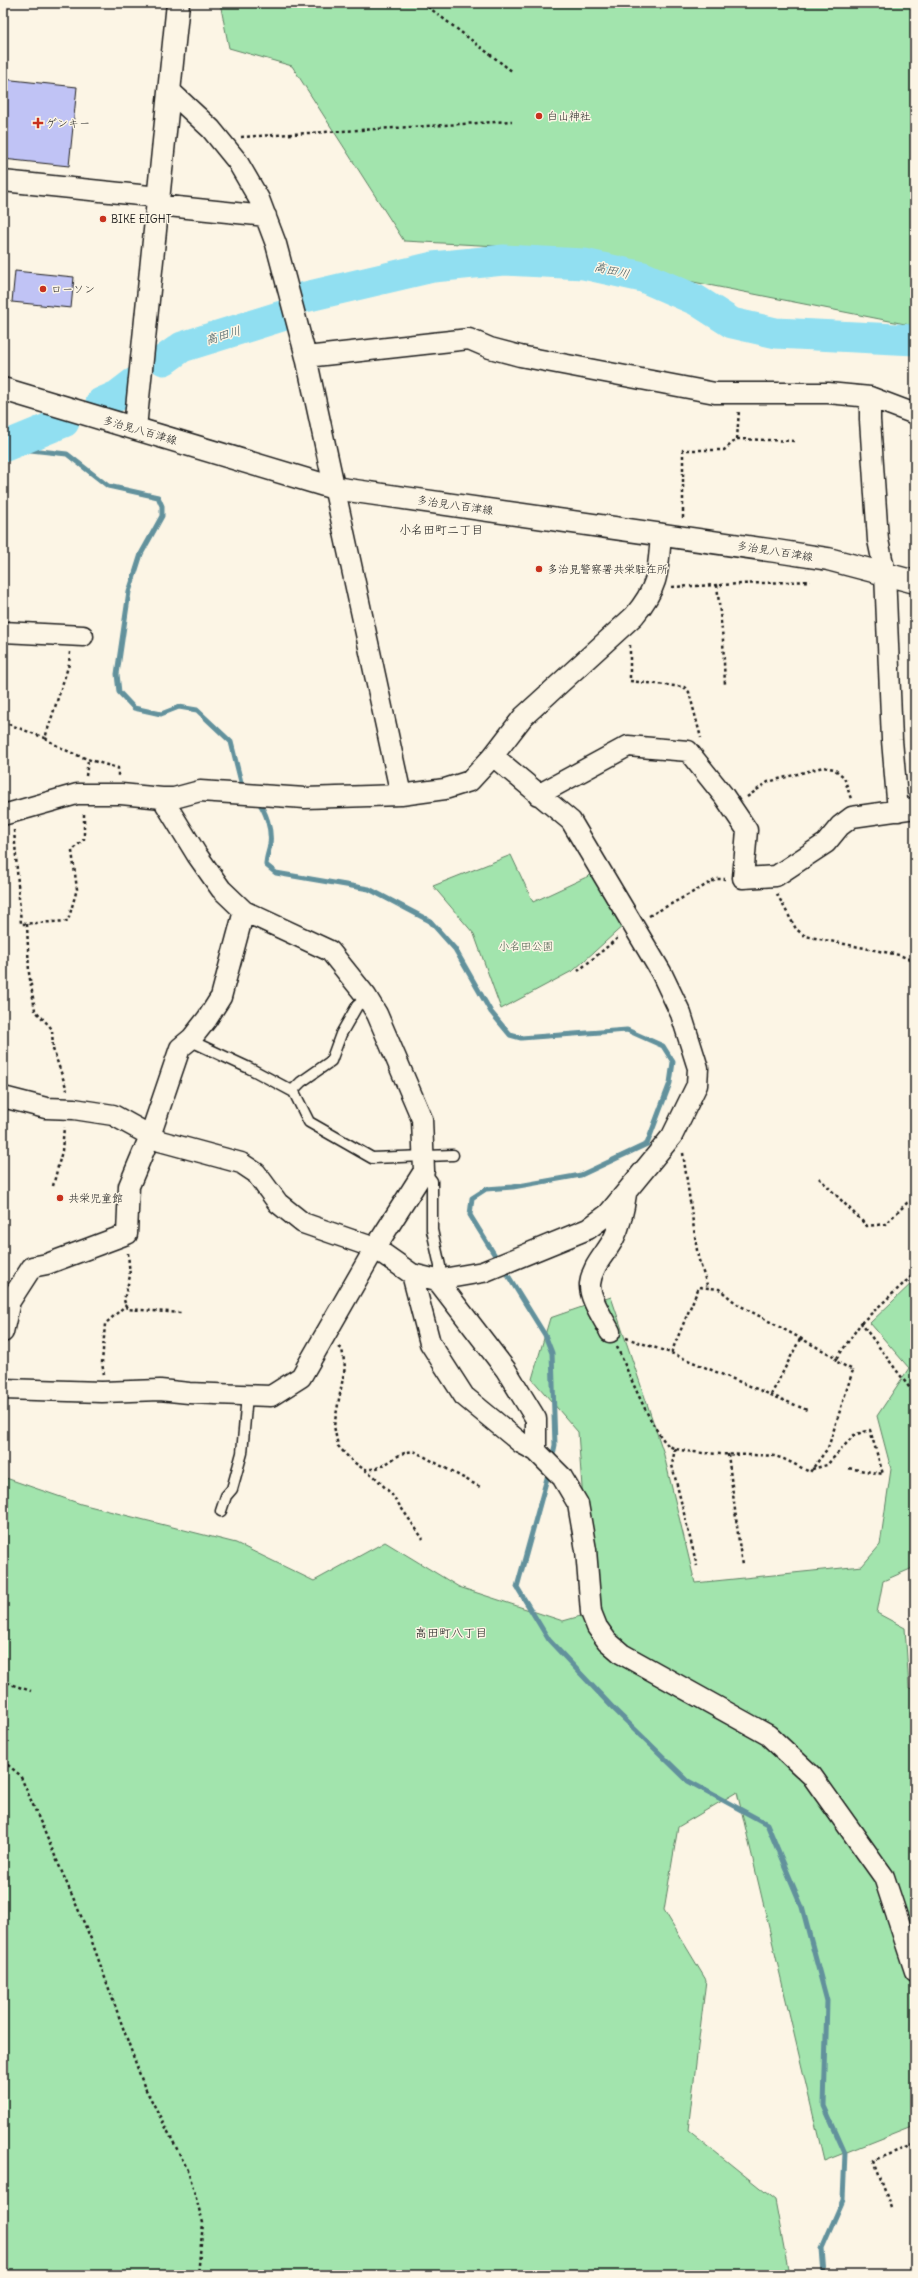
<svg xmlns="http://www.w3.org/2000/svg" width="918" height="2278" viewBox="0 0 918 2278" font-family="Delius,'Klee One',sans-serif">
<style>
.green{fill:#a2e4ad;stroke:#5f8064}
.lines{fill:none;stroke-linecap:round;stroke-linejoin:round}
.stream{stroke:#62919c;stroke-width:5}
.river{stroke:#91dff1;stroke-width:31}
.building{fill:#c0c3f5;stroke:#1c1c1c}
.service-casing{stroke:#1c1c1c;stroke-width:13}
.minor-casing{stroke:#1c1c1c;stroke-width:23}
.tertiary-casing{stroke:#1c1c1c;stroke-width:25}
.secondary-casing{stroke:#1c1c1c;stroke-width:25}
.path{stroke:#1c1c1c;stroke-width:2.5;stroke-dasharray:3 3;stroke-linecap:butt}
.service{stroke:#fcf5e5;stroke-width:10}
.minor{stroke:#fcf5e5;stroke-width:20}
.tertiary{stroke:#fcf5e5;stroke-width:22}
.secondary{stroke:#fcf5e5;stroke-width:22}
.poi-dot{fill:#c8321e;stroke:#fcf5e5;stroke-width:1.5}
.labels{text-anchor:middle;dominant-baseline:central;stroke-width:3;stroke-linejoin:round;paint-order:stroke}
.poi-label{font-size:11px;fill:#1c1c1c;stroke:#fcf5e5;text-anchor:start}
.street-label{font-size:11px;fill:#1c1c1c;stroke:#fcf5e5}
.park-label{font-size:11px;fill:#445848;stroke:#fcf5e5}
.water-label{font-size:12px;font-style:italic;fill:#3f565c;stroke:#fcf5e5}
.neighbourhood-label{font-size:12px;fill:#1c1c1c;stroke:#fcf5e5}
</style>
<rect width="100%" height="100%" fill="#fcf5e5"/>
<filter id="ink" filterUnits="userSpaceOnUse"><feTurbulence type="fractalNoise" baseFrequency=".025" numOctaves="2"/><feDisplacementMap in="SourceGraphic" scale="8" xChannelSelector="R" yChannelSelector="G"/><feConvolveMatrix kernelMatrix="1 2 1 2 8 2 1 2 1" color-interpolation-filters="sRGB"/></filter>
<g filter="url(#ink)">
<path class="green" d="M220 3H915V326L517 247 404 241 292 66 229 48Z
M511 855 533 902 595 873 625 924 574 970 501 1009 474 934 433 886Z
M915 1280V1567L883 1581 877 1613 905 1628 909 1688 915 1690V2125L824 2161 737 1792 678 1827 664 1910 706 1980 688 2130 775 2200 789 2275H3V1477L81 1504 236 1543 314 1581 385 1542 459 1587 563 1621 602 1610 583 1501 578 1432 532 1379 550 1318 611 1297 663 1451 695 1583 862 1566 880 1545 891 1469 877 1416 909 1368 870 1323Z"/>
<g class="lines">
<path class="stream" d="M3 447 67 454 108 486 158 497 162 506V516L141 554 129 592 117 674 119 692 134 708 161 714 179 707 197 710 231 742 241 782 246 788
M257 800C266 811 272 830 270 844 269 852 266 857 266 865L276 873 369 889 430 921 455 949 491 1012 510 1035 521 1038 627 1030 663 1046 673 1062 670 1083 647 1144 581 1175 513 1187 486 1189 472 1198 470 1215 499 1262
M504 1269 545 1335 552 1353 555 1445 552 1459
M549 1471 517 1587 549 1640 615 1710 688 1781 767 1824 802 1907 827 2001 824 2106 845 2153 843 2200 822 2248 824 2275"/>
<path class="river" d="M301 298 433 267 504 260 584 264 643 277 696 300 732 323 776 333 915 340
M164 360 182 347 285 315
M101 403 117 396 134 383
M3 447 64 422"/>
</g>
<path class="building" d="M3 79 77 87 69 166 3 159Z
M15 271 74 277 71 308 12 302Z"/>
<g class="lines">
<defs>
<path id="service" d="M189 1040 249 1068 294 1092 309 1122 372 1158 453 1155
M292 1091 301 1082 331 1061 341 1034 357 1006 367 998
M424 1171 432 1181V1230L440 1266V1280
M221 1511 226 1496 232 1489 242 1453 247 1395"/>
<path id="minor" d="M169 90 211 129 237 161 259 199 276 244 306 357 401 795
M3 181 159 197
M158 205 266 216
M306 357 469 339 490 348 520 356 715 393H828L870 397 915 414
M870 397V420L878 540 885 573 892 740 898 811
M3 632 83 636
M538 795 628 746 688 751 724 796 747 830 743 878 776 876 826 843 840 826 852 817 915 808
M3 815 77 794H121L162 798H174L200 791 305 798 401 795 445 789 470 781 493 756 523 717 634 616C659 586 658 572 661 534
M3 1097 46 1108 74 1109 113 1115 160 1141 241 1163 256 1173 278 1203 303 1223 375 1248 412 1274 437 1280 483 1272 588 1229 608 1214 672 1136 697 1085 698 1068 681 1014 661 972 571 821 493 756
M412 1274 430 1343 464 1396 521 1443 536 1451
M437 1280 506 1370 536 1419V1451L562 1477 578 1504 586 1550 591 1612 597 1627 607 1641 622 1654 768 1735 812 1776 884 1877 915 1971
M3 1332 10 1301 32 1267 47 1264 127 1234 129 1186 150 1136 180 1048 192 1038 207 1019 221 997 244 911
M610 1332C604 1319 589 1299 590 1284 592 1265 606 1254 614 1238 621 1224 624 1209 626 1194
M3 1389 102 1392 160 1390 189 1393 271 1396 301 1377 375 1248 424 1171 422 1119 377 1014 366 996 330 951 244 911 221 889 197 855 162 798"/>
<path id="tertiary" d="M135 428 178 3"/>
<path id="secondary" d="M3 389 334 488 776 551 828 559 915 582"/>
</defs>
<use href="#service" class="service-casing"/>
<use href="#minor" class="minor-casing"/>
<use href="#tertiary" class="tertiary-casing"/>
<use href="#secondary" class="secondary-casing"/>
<path class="path" d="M423 3 513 72
M241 137 512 121
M737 439 796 441
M683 518V450H724L737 439 739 410
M717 585 723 640 725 685
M672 587 810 581
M630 645V681L684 687 689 692 701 738
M70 652 69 664 45 738C68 754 92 761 118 768V776
M3 722 45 738
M86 776 88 760
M747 797 768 782 823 767 834 769 844 777 851 799
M14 830 21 924 68 921 77 889 72 851 84 839V813
M777 894 796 929 805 936 899 955 915 961
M649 916 717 879H725
M27 924 29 973 35 1010 52 1029 53 1049 67 1090
M578 971 619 937
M683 1153 698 1257 708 1288
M819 1178 867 1226 885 1224 907 1203 915 1200
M53 1186 62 1151 64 1127
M128 1253 130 1276 124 1300 127 1309 181 1313
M861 1323 915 1273
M626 1338 671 1353 699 1287 719 1289 737 1304 837 1358 861 1323 915 1395
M339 1347 342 1349 345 1367 334 1426 338 1446 352 1461 375 1477 393 1496 423 1539
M617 1347C628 1371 651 1429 668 1445 680 1456 754 1454 774 1456 785 1458 799 1467 810 1472L828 1448 853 1370 835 1361 837 1358
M671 1353 807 1410
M104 1375 102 1363 105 1324 126 1305
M771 1395 800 1339
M675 1448 672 1465 697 1566
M728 1454 742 1566
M364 1469C388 1471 391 1453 414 1451L480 1487
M812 1469 827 1465 854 1435 870 1430 883 1474 848 1468
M3 1678 10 1684 31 1691
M3 1761 20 1775 91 1939 144 2086 188 2170 203 2223 198 2275
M915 1993V1996
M891 2208 874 2160 915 2144"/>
<use href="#service" class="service"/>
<use href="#minor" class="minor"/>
<use href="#tertiary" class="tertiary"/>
<use href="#secondary" class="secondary"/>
</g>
</g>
<g class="poi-dot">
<circle cx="539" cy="116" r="4"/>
<path d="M36 117h4v4h4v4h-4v4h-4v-4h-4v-4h4z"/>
<circle cx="103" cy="219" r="4"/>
<circle cx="43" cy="289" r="4"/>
<circle cx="539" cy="569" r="4"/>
<circle cx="60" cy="1198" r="4"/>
</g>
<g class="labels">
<g class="poi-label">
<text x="547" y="116">白山神社</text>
<text x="46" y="123">ゲンキー</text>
<text x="111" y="219">BIKE EIGHT</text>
<text x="51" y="289">ローソン</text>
<text x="547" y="569">多治見警察署共栄駐在所</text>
<text x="68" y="1198">共栄児童館</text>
</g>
<g class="street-label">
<text transform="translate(140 430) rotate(16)">多治見八百津線</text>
<text transform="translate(455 505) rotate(8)">多治見八百津線</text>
<text transform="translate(775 551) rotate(9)">多治見八百津線</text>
</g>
<g class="park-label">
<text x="526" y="946">小名田公園</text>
</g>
<g class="water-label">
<text transform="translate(612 270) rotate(13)">高田川</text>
<text transform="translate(223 335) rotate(-17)">高田川</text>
</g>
<g class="neighbourhood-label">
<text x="441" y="529">小名田町二丁目</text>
<text x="451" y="1632">高田町八丁目</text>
</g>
</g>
<rect width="918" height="2278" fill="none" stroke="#fcf5e5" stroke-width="16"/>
<rect x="8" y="8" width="902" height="2262" fill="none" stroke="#1c1c1c" stroke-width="1.5" filter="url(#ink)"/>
</svg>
